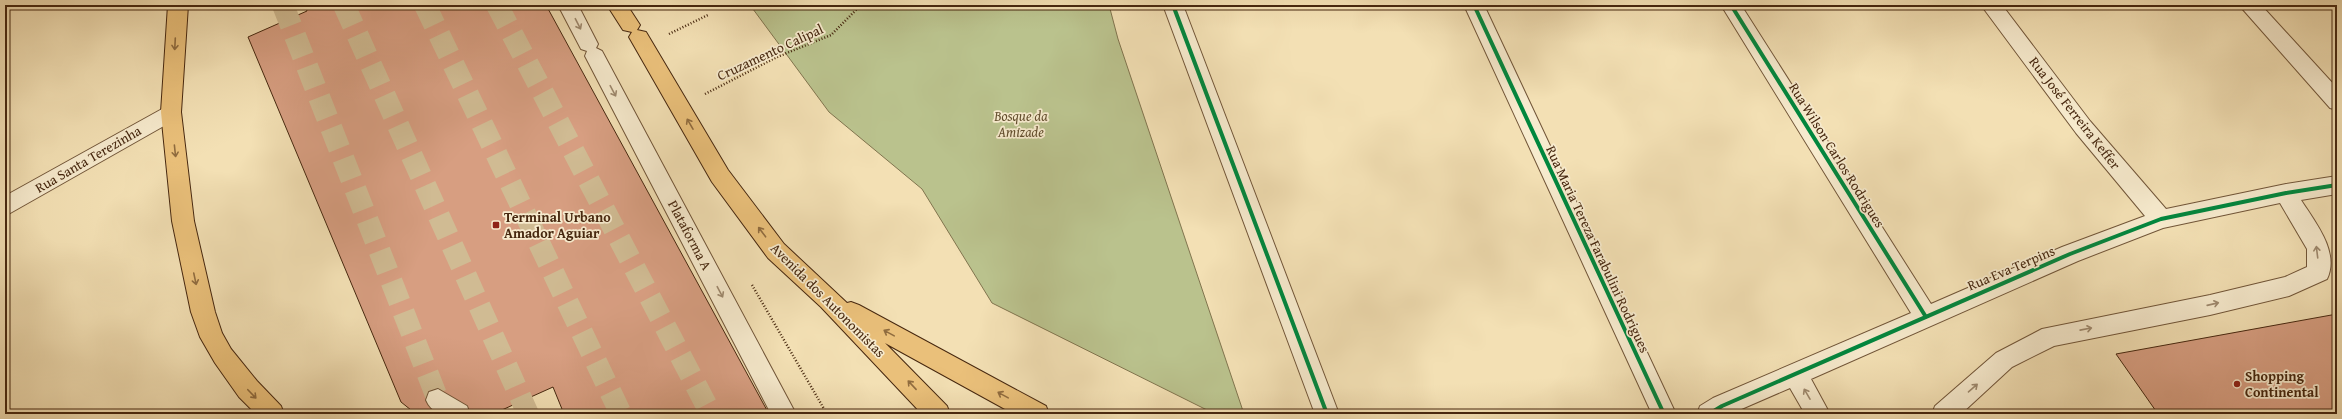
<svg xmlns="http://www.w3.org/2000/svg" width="2342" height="419" viewBox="0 0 2342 419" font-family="'Gentium Book Plus',serif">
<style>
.green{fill:#bac28d;stroke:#80744e}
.building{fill:#d79e81;stroke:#46270f}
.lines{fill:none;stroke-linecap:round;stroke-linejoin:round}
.minor-tunnel{stroke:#d0bb93;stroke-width:22;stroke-dasharray:22 11;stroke-linecap:butt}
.minor-casing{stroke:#715538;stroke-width:2}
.major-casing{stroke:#46270f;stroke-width:2}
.path{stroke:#46270f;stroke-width:2.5;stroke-dasharray:1 2;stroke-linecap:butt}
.minor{fill:#f7ebce;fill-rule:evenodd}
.major{fill:#eac07a;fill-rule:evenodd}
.cycleway-casing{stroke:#f7ebce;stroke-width:6}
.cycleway{stroke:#00873e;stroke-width:4}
.oneway{stroke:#9e896e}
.oneway2{stroke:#906c3f}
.poi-dot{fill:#8f2418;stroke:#f7ebce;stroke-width:1.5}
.labels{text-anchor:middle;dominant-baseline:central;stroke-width:3.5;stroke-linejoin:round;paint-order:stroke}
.street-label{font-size:14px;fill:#46270f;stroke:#f7ebce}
.park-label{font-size:14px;font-style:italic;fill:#634e2e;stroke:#f7ebce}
.poi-label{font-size:14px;font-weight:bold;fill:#46270f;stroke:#f7ebce;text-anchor:start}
</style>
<rect width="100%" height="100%" fill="#f3e0b4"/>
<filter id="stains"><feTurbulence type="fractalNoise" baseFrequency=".005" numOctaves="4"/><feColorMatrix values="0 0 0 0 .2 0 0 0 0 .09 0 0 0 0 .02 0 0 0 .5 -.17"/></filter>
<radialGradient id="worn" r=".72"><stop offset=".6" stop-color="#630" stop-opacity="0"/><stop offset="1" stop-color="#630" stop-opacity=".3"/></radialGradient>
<path class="green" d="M750 5H1109L1118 39 1244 414H1215L992 303 922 189 829 112Z"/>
<path class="building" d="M305 5H546L769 414H564L553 387 493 414H416L401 402 248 37 307 11Z
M2337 314V414H2158L2116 354Z"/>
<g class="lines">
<path class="minor-tunnel" d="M283 5 438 400
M344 5 528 414
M425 5 621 414
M497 5 711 414"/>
<defs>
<path id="minor" d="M558 5H578L598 44 596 48 602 51 796 414H771L585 56 587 51 581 49Z
M1163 5H1183L1339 414H1315Z
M1464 5H1484L1676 414H1652Z
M1721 5H1741L1931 304 2062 247 2145 216 2076 133 1981 5H2002L2090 121 2166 209 2286 184 2337 176V194L2301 200C2315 222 2340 252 2327 279L2289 296 2210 315 2054 346 2012 367 1961 414H1932L1935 406 1996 353 2042 329 2210 295 2285 277 2307 267V249L2280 203 2163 228 2078 261 1811 379 1830 414H1805L1790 388 1730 414H1697L1700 406 1713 398 1911 313Z
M2239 5H2261L2337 88V110L2330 108Z
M171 104 178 106 181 112 178 118 5 216V196Z
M438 389 467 406 470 414C452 414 434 419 426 400L429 392Z"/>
<path id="major" d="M168 5H188L181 112 194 221 215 312 222 333 231 349 257 381 281 406 284 414H256L239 397 215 363 200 337 191 312 172 221 161 112Z
M607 5H627L640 25 637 30 646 32 728 170 784 244 847 303 851 302 859 305 1046 406 1049 414H1014L885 343 947 406 950 414H922L821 307 768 258 712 182 629 37 632 32 623 30Z"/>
</defs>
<use href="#minor" class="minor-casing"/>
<use href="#major" class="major-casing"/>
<path class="path" d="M669 34 708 15
M705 94 777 57 831 35 861 5
M752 285 827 414"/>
<use href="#minor" class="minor"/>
<use href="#major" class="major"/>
<defs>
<path id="cycleway" d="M1173 5 1327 414
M1474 5 1664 414
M1731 5 1926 317
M1709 414 1722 406 2070 254 2161 219 2286 193 2337 185"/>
</defs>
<use href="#cycleway" class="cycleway-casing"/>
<use href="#cycleway" class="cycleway"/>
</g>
<defs><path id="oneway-shaft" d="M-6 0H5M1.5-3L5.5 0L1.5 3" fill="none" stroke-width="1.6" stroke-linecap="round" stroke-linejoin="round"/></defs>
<g class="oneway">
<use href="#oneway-shaft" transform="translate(578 24) rotate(63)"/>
<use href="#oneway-shaft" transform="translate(613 91) rotate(62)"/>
<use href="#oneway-shaft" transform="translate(2317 252) rotate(-97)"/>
<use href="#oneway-shaft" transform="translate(720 292) rotate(62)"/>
<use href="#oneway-shaft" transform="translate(2213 304) rotate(-13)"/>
<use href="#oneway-shaft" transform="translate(2086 329) rotate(-11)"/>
<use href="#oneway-shaft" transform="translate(1973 388) rotate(-41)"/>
<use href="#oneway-shaft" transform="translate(1807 394) rotate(-120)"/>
</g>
<g class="oneway2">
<use href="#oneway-shaft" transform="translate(175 44) rotate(93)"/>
<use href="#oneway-shaft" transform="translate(690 124) rotate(-120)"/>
<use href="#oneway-shaft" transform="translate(175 151) rotate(84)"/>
<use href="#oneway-shaft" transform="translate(762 232) rotate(-127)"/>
<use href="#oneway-shaft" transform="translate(195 279) rotate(78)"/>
<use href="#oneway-shaft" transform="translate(889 333) rotate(-151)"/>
<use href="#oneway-shaft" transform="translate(912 385) rotate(-133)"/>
<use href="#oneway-shaft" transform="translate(252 394) rotate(46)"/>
<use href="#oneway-shaft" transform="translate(1003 395) rotate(-151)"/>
</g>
<g class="poi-dot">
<rect x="492" y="221" width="8" height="8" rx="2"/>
<circle cx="2237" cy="384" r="4"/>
</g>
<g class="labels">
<g class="street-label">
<text transform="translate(770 52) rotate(-25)">Cruzamento Calipal</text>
<text transform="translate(2075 113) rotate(52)">Rua José Ferreira Keffer</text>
<text transform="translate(1837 155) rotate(58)">Rua Wilson Carlos Rodrigues</text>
<text transform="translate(88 159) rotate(-30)">Rua Santa Terezinha</text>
<text transform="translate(690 235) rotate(62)">Plataforma A</text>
<text transform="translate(1598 249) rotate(65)">Rua Maria Tereza Farabulini Rodrigues</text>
<text transform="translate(2011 268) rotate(-23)">Rua Eva Terpins</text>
<text transform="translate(828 300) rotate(45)">Avenida dos Autonomistas</text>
</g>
<g class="park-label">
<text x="1021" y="116">Bosque da<tspan x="1021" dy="16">Amizade</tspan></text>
</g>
<g class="poi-label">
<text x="504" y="217">Terminal Urbano<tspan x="504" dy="16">Amador Aguiar</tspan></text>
<text x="2245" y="376">Shopping<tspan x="2245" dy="16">Continental</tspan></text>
</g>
</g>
<rect width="2342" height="419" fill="none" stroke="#f3e0b4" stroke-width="20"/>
<rect x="6" y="6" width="2330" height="407" fill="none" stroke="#46270f" stroke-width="2"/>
<rect x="10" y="10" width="2322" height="399" fill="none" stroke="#46270f"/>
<rect width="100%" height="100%" filter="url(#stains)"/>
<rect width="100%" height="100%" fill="url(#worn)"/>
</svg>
